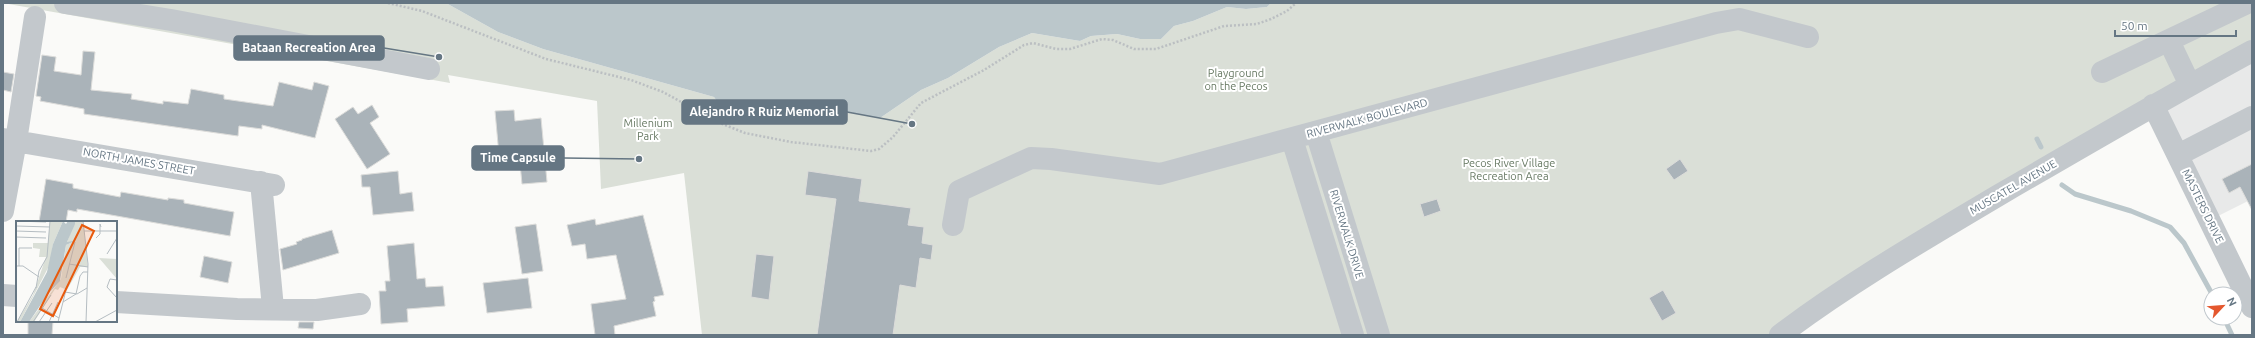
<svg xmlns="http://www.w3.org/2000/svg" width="2255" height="338" viewBox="0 0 2255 338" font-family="Ubuntu,sans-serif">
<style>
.built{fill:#e8e9e9}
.green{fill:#dadfd7}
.water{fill:#bbc7cb}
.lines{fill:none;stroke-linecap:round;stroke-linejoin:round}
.stream{stroke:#bbc7cb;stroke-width:5}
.building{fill:#aab3b9;stroke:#dcdcda}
.path{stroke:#bbbfc2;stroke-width:2.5;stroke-dasharray:2 2;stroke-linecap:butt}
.minor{stroke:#c3c8cc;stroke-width:22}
.labels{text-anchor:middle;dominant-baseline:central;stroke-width:4;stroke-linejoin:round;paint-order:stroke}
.park-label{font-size:11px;fill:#687a64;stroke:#fff}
.street-label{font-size:11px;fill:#657683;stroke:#fff}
.inset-road{fill:none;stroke:#b5bdc2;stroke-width:1}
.view{fill:#e8590c;fill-opacity:0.15;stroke:#e8590c;stroke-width:2}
.inset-edge{fill:none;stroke:#657683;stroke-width:2}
.leader{fill:none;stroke:#657683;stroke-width:1.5}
.callout-dot{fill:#657683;stroke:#fff;stroke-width:1.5}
.callout{fill:#657683;stroke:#657683;stroke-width:1.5}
.callout-label{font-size:12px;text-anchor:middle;font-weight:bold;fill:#fff}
</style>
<rect width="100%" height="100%" fill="#fafaf8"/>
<path class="built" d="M2252 51V199L2210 220 2153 105Z"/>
<path class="green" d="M3 3H446L498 32 543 49 714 97 719 104 749 111 761 106 782 111 794 107 798 109 814 112H812L813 106 880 118 921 90 948 78 999 47 1032 33 1080 41 1091 36 1117 34 1140 39H1161L1174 26 1193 21 1227 7 1246 9 1267 7 1271 3H2252V51L1780 335H702L684 173 601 189 597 101 448 75 450 83Z"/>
<path class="water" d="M446 3H1271L1267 7 1246 9 1227 7 1193 21 1174 26 1161 39H1140L1117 34 1091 36 1080 41 1032 33 999 47 948 78 921 90 880 118 814 106 812 124 800 116 794 107 782 111 761 106 749 111 719 104 714 97 543 49 498 32Z"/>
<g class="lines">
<path class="stream" d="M2037 139 2041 147
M2062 185 2075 194 2131 211 2170 227 2184 243 2212 294
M2224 318 2232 335"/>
</g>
<path class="building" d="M83 51 95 52 91 90 132 94 131 99 163 104V101L188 104 191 89 224 95V99L273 106 279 82 312 90 314 82 329 86 315 138 262 125V129L239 126 238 136 84 114V109L40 101 41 97 36 96 42 55 56 57 54 71 81 75Z
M3 72 14 74 11 92 3 90Z
M372 105 379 117 370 123 390 154 367 169 335 119 353 107 358 114Z
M514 110 515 121 541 118 547 182 522 184 519 153 499 155 495 111Z
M1680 159 1688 171 1674 180 1666 169Z
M2252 164V210L2240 187 2229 193 2222 179Z
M398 171 400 194 412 192 414 211 373 215 370 187H362L361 175Z
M808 171 862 179 859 201 911 208 908 225 924 227 922 243 933 245 931 260 920 258 916 288 900 285 893 335H817L836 199 805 195Z
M46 179 73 184V188L120 197 121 192 168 200V198L184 200V203L234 212 230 236 77 209V212L68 210 66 222H39Z
M1437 199 1441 211 1424 217 1420 204Z
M643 215 664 295 654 297 655 301 653 302 656 316 614 326 615 335H595L591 304 626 299 616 255 587 259 585 244 572 246 567 225 595 219 596 225Z
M536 224 543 271 522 274 515 227Z
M332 230 339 253 283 270 280 249 297 244 296 242 302 240V239Z
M414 243 417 279 425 278 426 287 443 286 445 306 407 309 408 322 381 324 379 291H386L385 281H390L387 246Z
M756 254 774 256 769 300 751 297Z
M204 256 232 262 228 283 200 277Z
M528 278 532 308 487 313 483 283Z
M1663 290 1676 313 1662 321 1649 298Z
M28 321H53L52 335H28Z
M299 322H314L313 329 298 328Z"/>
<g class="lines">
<path class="path" d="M388 3 422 11 546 59 631 80 663 92 720 123 745 133 791 142 871 151 879 149 893 137 921 103 984 70 1024 45 1033 43 1056 49H1070L1102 39 1113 40 1134 49H1156L1224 26 1257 24 1271 19 1287 11 1296 3"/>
<path class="minor" d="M65 3 171 20 429 69
M2169 41 2190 85
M2102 72 2247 3
M2153 105 2252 307
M1316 132 1379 335
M3 139 274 185
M1292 139 1353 335
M2178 155 2252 117
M261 182 273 308
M3 211 16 141 35 17
M953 225 959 191 1031 158 1051 159 1160 174 1716 23 1739 19 1808 37
M3 295 17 296
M116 302 237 309 317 310 360 304
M1780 335C1849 283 1925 239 1999 195 2083 146 2167 97 2252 51"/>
</g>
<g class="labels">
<g class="park-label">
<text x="1236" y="73">Playground<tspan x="1236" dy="13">on the Pecos</tspan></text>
<text x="648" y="123">Millenium<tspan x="648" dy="13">Park</tspan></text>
<text x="1509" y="163">Pecos River Village<tspan x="1509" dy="13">Recreation Area</tspan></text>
</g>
<g class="street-label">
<text transform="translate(1367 118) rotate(-15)">RIVERWALK BOULEVARD</text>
<text transform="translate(139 161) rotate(10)">NORTH JAMES STREET</text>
<text transform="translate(2013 187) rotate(-30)">MUSCATEL AVENUE</text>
<text transform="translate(2203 206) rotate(64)">MASTERS DRIVE</text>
<text transform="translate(1347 234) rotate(73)">RIVERWALK DRIVE</text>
</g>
</g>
<g transform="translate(16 221)">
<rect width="101" height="101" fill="#fafaf8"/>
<path d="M34 0H47L37 23 35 41 4 101H1L17 74 30 36H23L24 28 17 27V22H32ZM59 0H67L72 46H64L51 69 44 66 42 69 39 68 18 101H13L45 58 50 24 57 21H51ZM83 37 101 38V58Z" fill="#dadfd7"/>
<path d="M47 0 50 3 52 0H59V3L51 21 57 20V21L50 24 44 60 32 73 13 101H4L31 51 37 23Z" fill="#bbc7cb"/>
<path class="inset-road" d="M0 0 30 1M67 0 72 43 70 101M0 5 34 6M0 10 30 11M68 10H101M0 16 30 17M80 17 84 13V3L85 6M91 33 101 17M53 43 72 46M0 45H7L23 56M3 45V27H16M50 57 59 21M101 59 94 58 91 66 101 77M20 67 23 50 31 36 34 0M49 71 61 73 71 67M47 81 60 73 64 55 67 51H72M26 87 43 97M1 101 20 66M17 101 35 74M23 101 36 82M33 101 42 81M42 101 50 69M79 101 101 89"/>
<path class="view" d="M66 4 78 10 37 95 24 88Z"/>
<rect width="101" height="101" class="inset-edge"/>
</g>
<path class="leader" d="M439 57L384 48M912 124L847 112M639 159L564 158"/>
<g class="callout-dot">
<circle cx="439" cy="57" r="4"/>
<circle cx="912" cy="124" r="4"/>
<circle cx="639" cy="159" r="4"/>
</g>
<g class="callout">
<rect x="234" y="36" width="150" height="24" rx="4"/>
<rect x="682" y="100" width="165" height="24" rx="4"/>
<rect x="472" y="146" width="92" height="24" rx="4"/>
</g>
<g class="callout-label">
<text x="309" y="52">Bataan Recreation Area</text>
<text x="764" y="116">Alejandro R Ruiz Memorial</text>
<text x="518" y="162">Time Capsule</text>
</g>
<rect width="2255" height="338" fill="none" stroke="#657683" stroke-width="8"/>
<g transform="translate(2223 306) rotate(64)"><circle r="19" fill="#ffffff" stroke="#c1c8cd"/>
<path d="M0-3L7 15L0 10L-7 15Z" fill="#e4572e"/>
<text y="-6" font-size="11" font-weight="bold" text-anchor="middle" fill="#657683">N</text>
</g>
<path d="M2115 30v6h121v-6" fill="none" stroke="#657683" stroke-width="2"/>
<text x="2121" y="30" font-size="12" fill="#657683" stroke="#ffffff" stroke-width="3" paint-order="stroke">50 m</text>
</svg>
